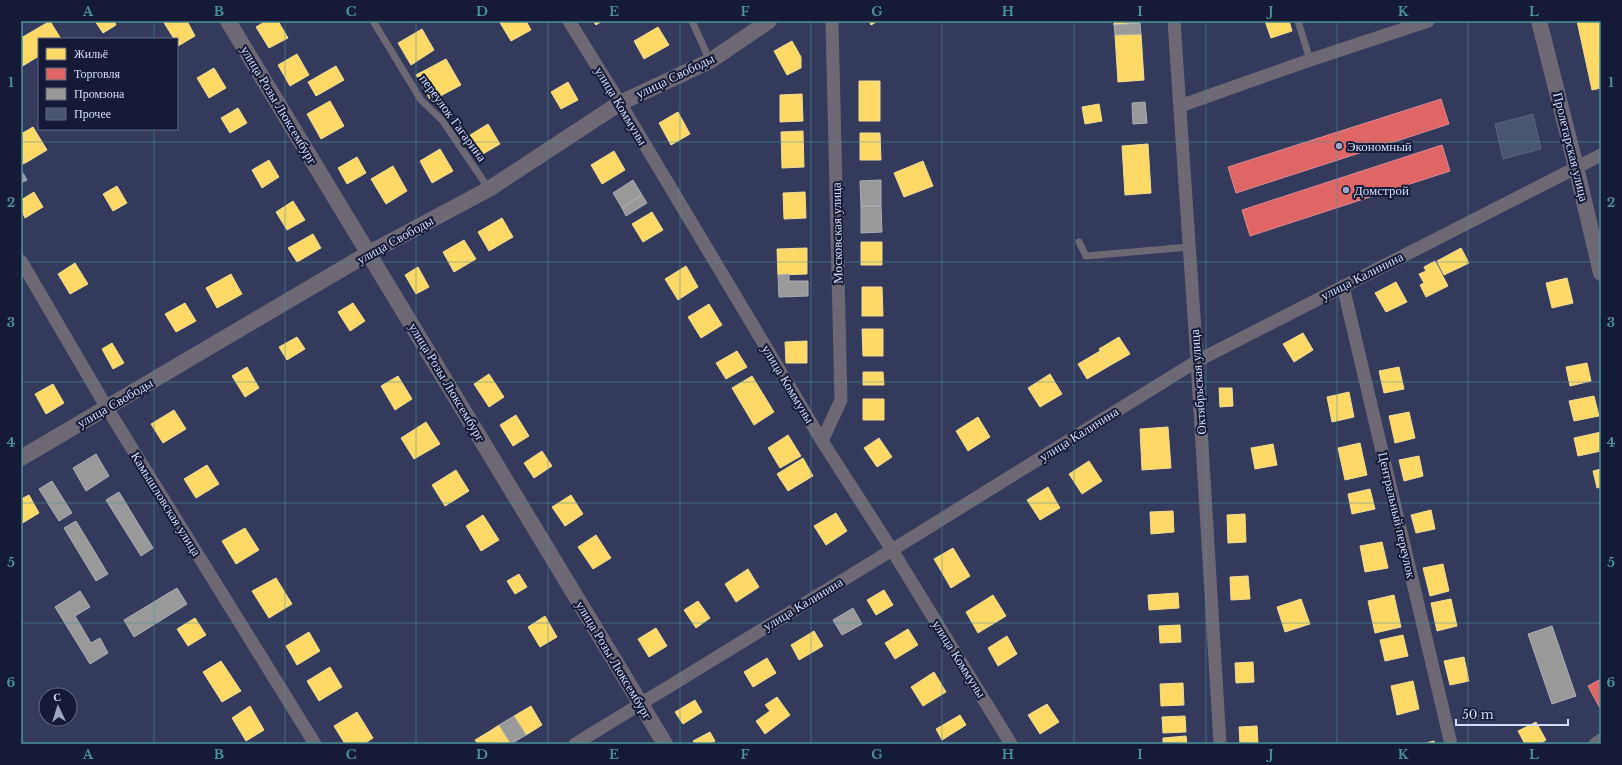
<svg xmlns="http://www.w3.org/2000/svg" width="1622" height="765" viewBox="0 0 1622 765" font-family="'Libre Baskerville',serif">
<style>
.homes{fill:#ffd966;stroke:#f2da93}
.shops{fill:#e06666;stroke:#dc8a93}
.industry{fill:#999;stroke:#abaeb7}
.building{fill:#4a566f;stroke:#57647e}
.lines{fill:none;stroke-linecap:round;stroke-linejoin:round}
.service{stroke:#6d6874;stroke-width:7}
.minor{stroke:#6d6874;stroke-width:13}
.tertiary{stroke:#6d6874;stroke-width:16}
.grid{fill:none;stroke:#4a9599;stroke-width:1;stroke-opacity:0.55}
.poi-dot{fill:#9ca5c4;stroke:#151b36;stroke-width:1.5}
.labels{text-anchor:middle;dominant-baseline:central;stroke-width:4;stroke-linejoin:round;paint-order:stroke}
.street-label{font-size:13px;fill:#d4defc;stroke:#151b36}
.poi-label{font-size:13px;fill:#d4defc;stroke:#151b36;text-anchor:start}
.neatline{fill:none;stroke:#4a9599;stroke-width:1.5}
.grid-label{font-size:13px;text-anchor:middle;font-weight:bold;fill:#4a9599}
</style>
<rect width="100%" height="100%" fill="#343a5c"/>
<path class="homes" d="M50 21 61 39H39V56L21 67V38Z
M95 21H114L116 25 103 33Z
M163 21H187L195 36 178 46 177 39H174Z
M266 21H278L288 38 269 48 256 27Z
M499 21H526L531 30 511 41Z
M593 21H602L596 25Z
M869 21H878L871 25Z
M1114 21H1140V23L1114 25Z
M1265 21H1289L1292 31 1271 38Z
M1577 21H1601V88L1592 90Z
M658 27 669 45 644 59 634 41Z
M422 29 434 50 411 65 398 43Z
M1141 34 1144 80 1118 82 1115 35Z
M792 41 801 57V68L787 75 774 51Z
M297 54 309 75 290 86 278 65Z
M446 59 461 85 431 101 416 75Z
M336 66 344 80 316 96 308 82Z
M214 68 226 88 209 98 197 78Z
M859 81H880V121H859Z
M568 82 578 100 561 109 551 92Z
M802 94 803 121 780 122V95Z
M330 101 344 126 321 139 307 114Z
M1099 104 1102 121 1085 124 1082 107Z
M238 108 247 123 230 133 221 118Z
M678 112 690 134 671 145 659 123Z
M488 124 500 144 481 155 470 135Z
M33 127 47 150 27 162 21 152V134Z
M803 131 804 167 782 168 781 132Z
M860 133H880L881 160H860Z
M1148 144 1151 193 1125 195 1122 146Z
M440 149 453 171 432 183 420 161Z
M614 151 625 170 602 184 591 165Z
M21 152 27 162 21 165Z
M357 157 366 173 347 184 338 168Z
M269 160 279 177 262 188 252 170Z
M923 161 933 186 904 197 894 173Z
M393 166 407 191 386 204 371 179Z
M117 186 127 203 113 211 103 194Z
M34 192 43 207 25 218 21 210V200Z
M805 192 806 218 784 219 783 193Z
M293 201 305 220 287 230 276 212Z
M652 212 663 230 643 242 632 224Z
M502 218 513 237 489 251 478 232Z
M313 234 321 248 297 262 288 248Z
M464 240 476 259 454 272 443 252Z
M861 242H882V265H861Z
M807 248V274L778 275 777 249Z
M1461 248 1469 263 1444 275 1437 261Z
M1435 261 1448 286 1426 297 1420 285 1424 283 1419 274 1426 271 1424 267Z
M75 263 88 284 70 294 58 274Z
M686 266 698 287 678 300 665 279Z
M418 267 429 287 416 294 405 275Z
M231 274 242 294 217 308 206 288Z
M1567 278 1573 303 1552 308 1546 283Z
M1396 282 1407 302 1386 312 1375 293Z
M862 287H882L883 316H862Z
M185 303 196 321 176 332 165 314Z
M353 303 365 321 350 331 338 312Z
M709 304 722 325 701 338 688 317Z
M862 329H883V356H863Z
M1303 333 1313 350 1294 362 1283 344Z
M297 337 305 349 287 360 279 347Z
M1119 337 1130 354 1109 366 1099 349Z
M807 341V363H786L785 342Z
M112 343 124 363 113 369 102 349Z
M737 351 747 367 726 379 716 363Z
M1100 351 1109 366 1087 379 1078 364Z
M1587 363 1591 381 1570 386 1566 367Z
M247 367 259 388 245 397 232 376Z
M1399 367 1404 389 1384 393 1379 371Z
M863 372H883L884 385H863Z
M489 374 504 397 489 407 474 384Z
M1050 374 1062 394 1040 407 1028 388Z
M398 376 412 399 395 410 381 386Z
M752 376 774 412 754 425 732 388Z
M53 384 64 403 46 414 35 394Z
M1219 388H1232L1233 406 1220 407Z
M1349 392 1354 417 1332 422 1327 397Z
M1594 396 1599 416 1574 421 1569 401Z
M863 399H884V420H863Z
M174 410 186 429 163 443 151 424Z
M1409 412 1415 438 1395 443 1389 416Z
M516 415 529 436 513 446 500 425Z
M978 417 990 437 968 451 956 431Z
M426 422 440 444 414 459 401 438Z
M1168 427 1171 468 1142 470 1140 429Z
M1601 432V451L1578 456 1574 438Z
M788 435 801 456 780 468 768 448Z
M879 438 892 457 877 467 864 448Z
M1360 443 1367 475 1345 480 1338 448Z
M1273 444 1277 465 1255 469 1251 448Z
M542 451 552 466 534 478 524 463Z
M1419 456 1423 476 1404 481 1399 460Z
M803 458 813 476 788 491 777 474Z
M1089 461 1102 481 1082 494 1069 474Z
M207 465 219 484 196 498 184 479Z
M1601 469V487L1597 488 1593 471Z
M456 470 469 491 445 506 432 485Z
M1048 487 1060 508 1040 520 1027 500Z
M1370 489 1375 509 1352 514 1348 494Z
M29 495 39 513 21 524V499Z
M571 495 583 514 565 526 552 507Z
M1431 510 1435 529 1416 533 1411 515Z
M1173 511 1174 532 1151 534 1150 512Z
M836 513 847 531 826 545 814 526Z
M1245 514 1246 542 1228 543 1227 515Z
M483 515 499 540 481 551 466 526Z
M245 528 259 550 236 564 222 541Z
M596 535 611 558 593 569 578 547Z
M1382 542 1388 568 1365 572 1360 546Z
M953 548 970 576 951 588 934 559Z
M1443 564 1449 591 1430 596 1423 568Z
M748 569 759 587 736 602 725 584Z
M519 574 527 587 515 594 507 581Z
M1248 576 1250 599 1231 600 1230 577Z
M276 578 292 604 269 618 252 591Z
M884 590 893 605 876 615 867 600Z
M1178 593 1179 608 1149 610 1148 595Z
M993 595 1006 616 978 633 966 612Z
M1394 595 1401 627 1375 633 1368 601Z
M1301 599 1310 624 1285 632 1277 607Z
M1451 599 1457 626 1437 631 1431 603Z
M698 601 710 618 696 628 684 610Z
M545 616 557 637 540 647 528 627Z
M195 618 206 635 188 646 177 629Z
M1180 625 1181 642 1160 643 1159 626Z
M656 628 667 646 649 657 638 639Z
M908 629 918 645 895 659 885 643Z
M814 631 823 646 799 660 791 645Z
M309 632 320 651 297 665 286 646Z
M1403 635 1408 656 1385 661 1380 640Z
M1007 636 1017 654 998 666 988 648Z
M1464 657 1469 681 1450 685 1444 661Z
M767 658 776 673 753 687 744 672Z
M221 661 241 691 222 702 203 672Z
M1253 662 1254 682 1236 683 1235 663Z
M330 667 342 687 319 701 307 681Z
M934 672 946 692 923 706 911 687Z
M1413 681 1419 709 1397 715 1391 686Z
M1183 683 1184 705 1161 706 1160 684Z
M777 697 790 715 765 734 756 721 770 711 765 705Z
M695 700 702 712 683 724 675 712Z
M1047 704 1059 722 1040 734 1028 715Z
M250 706 264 730 246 741 232 718Z
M531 706 542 725 526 735 514 716Z
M357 712 373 738 364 744H345L334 726Z
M960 715 966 725 942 740 936 729Z
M1185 716 1186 732 1163 733 1162 717Z
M1536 722 1546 740 1539 744H1525L1518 731Z
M499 725 511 744H498L490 731Z
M1257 726 1258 744H1240L1239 727Z
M490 731 498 744H478L475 740Z
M710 732 715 741 711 744H695L693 741Z
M1186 736 1187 744H1163V738Z
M1434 741 1435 744H1427L1426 743Z"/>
<path class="shops" d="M1441 99 1449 124 1236 193 1228 167Z
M1442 145 1450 171 1250 236 1242 210Z
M1601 679V710L1588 686Z"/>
<path class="industry" d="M1140 23 1141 34 1115 35 1114 25Z
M1145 102 1147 123 1133 124 1132 103Z
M21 170 27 180 21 183Z
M633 180 642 195 622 208 613 193Z
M881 180V206H861L860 181Z
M642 195 647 203 626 216 622 208Z
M861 206H881L882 232 861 233Z
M789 274V281H808V296L779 297 778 275Z
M96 454 109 476 86 491 73 468Z
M52 481 72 513 59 521 39 489Z
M119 492 153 548 141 556 106 500Z
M76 521 108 574 96 581 64 528Z
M177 588 187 604 134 637 124 620Z
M80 591 90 607 75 616 91 643 100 638 108 653 90 664 55 607Z
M853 608 862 624 842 635 833 620Z
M1552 626 1576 696 1552 704 1528 634Z
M514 716 526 735 511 744 499 725Z"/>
<path class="building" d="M1533 114 1541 149 1503 159 1495 124Z"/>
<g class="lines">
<path class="service" d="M373 21 421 100 442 120 489 189
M692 21 710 61
M1298 21 1310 60
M1079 242 1086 256 1189 247"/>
<path class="minor" d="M569 21 620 103 822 441 892 550 1011 744
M1174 21 1197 361 1220 744
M1180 106 1310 60 1428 21
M21 261 107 408 315 744
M1343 286 1451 744
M822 441 841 400 832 21
M575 744 892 550 1197 361 1601 155
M1595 744 1601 740"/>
<path class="tertiary" d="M228 21 665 744
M1539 21 1576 167 1601 273
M21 458 369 253 489 189 620 103 710 61 769 21"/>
</g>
<path class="grid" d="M154 21V39M285 21V744M416 21V744M548 21V744M680 21V744M811 21V744M942 21V744M1074 21V744M1206 21V744M1337 21V744M1468 21V744M154 129V744M21 142H1601M21 262H1601M21 382H1601M21 503H1601M21 623H1601"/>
<g class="poi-dot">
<circle cx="1339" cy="146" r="4"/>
<circle cx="1346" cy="190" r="4"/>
</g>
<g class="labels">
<g class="street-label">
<text transform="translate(675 76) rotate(-26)">улица Свободы</text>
<text transform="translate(279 105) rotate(59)">улица Розы Люксембург</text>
<text transform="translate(621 106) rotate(59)">улица Коммуны</text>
<text transform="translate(453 118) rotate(54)">переулок Гагарина</text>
<text transform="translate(1571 147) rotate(76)">Пролетарская улица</text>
<text transform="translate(837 233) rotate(-91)">Московская улица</text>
<text transform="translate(395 240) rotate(-29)">улица Свободы</text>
<text transform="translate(1362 276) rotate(-27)">улица Калинина</text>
<text transform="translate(447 382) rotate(59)">улица Розы Люксембург</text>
<text transform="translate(1198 382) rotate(-94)">Октябрьская улица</text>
<text transform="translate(788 384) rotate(59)">улица Коммуны</text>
<text transform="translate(115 403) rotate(-30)">улица Свободы</text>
<text transform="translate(1079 434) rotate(-32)">улица Калинина</text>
<text transform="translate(166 504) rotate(58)">Камышловская улица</text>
<text transform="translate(1397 515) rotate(77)">Центральный переулок</text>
<text transform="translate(803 604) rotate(-31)">улица Калинина</text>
<text transform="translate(959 659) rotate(58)">улица Коммуны</text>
<text transform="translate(614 660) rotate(59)">улица Розы Люксембург</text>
</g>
<g class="poi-label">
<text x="1347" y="146">Экономный</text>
<text x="1354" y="190">Домстрой</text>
</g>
</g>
<rect width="1622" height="765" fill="none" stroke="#151b36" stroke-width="44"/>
<rect x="38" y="38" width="140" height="92" fill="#151b36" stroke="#616985"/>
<rect x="46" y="48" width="20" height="12" fill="#ffd966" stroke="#616985"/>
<text x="74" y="58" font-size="12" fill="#d4defc">Жильё</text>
<rect x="46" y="68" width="20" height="12" fill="#e06666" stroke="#616985"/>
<text x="74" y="78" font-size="12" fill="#d4defc">Торговля</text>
<rect x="46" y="88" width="20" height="12" fill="#999999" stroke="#616985"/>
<text x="74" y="98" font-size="12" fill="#d4defc">Промзона</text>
<rect x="46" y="108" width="20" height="12" fill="#4a566f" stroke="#616985"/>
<text x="74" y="118" font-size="12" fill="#d4defc">Прочее</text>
<g transform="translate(58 707) rotate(356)"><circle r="19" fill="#151b36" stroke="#616985"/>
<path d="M0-3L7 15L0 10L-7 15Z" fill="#9ca5c4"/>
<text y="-6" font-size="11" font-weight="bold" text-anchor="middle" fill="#d4defc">С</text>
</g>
<path d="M1456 719v6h112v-6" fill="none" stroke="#d4defc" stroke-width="2"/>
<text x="1462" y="719" font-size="12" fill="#d4defc" stroke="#151b36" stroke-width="3" paint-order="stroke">50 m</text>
<rect x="22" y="22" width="1578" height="721" class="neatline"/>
<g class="grid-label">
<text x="88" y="16">A</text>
<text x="219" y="16">B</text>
<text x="351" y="16">C</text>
<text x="482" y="16">D</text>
<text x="614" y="16">E</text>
<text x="745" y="16">F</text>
<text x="877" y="16">G</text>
<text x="1008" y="16">H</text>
<text x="1140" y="16">I</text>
<text x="1271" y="16">J</text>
<text x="1403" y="16">K</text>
<text x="1534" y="16">L</text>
<text x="11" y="87">1</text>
<text x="1611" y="87">1</text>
<text x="11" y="207">2</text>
<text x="1611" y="207">2</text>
<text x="11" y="327">3</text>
<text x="1611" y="327">3</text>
<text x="11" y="447">4</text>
<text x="1611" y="447">4</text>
<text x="11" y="567">5</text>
<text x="1611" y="567">5</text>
<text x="11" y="687">6</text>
<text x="1611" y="687">6</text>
<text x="88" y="759">A</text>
<text x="219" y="759">B</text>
<text x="351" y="759">C</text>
<text x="482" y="759">D</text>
<text x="614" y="759">E</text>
<text x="745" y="759">F</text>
<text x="877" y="759">G</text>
<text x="1008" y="759">H</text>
<text x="1140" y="759">I</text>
<text x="1271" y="759">J</text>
<text x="1403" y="759">K</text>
<text x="1534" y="759">L</text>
</g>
</svg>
